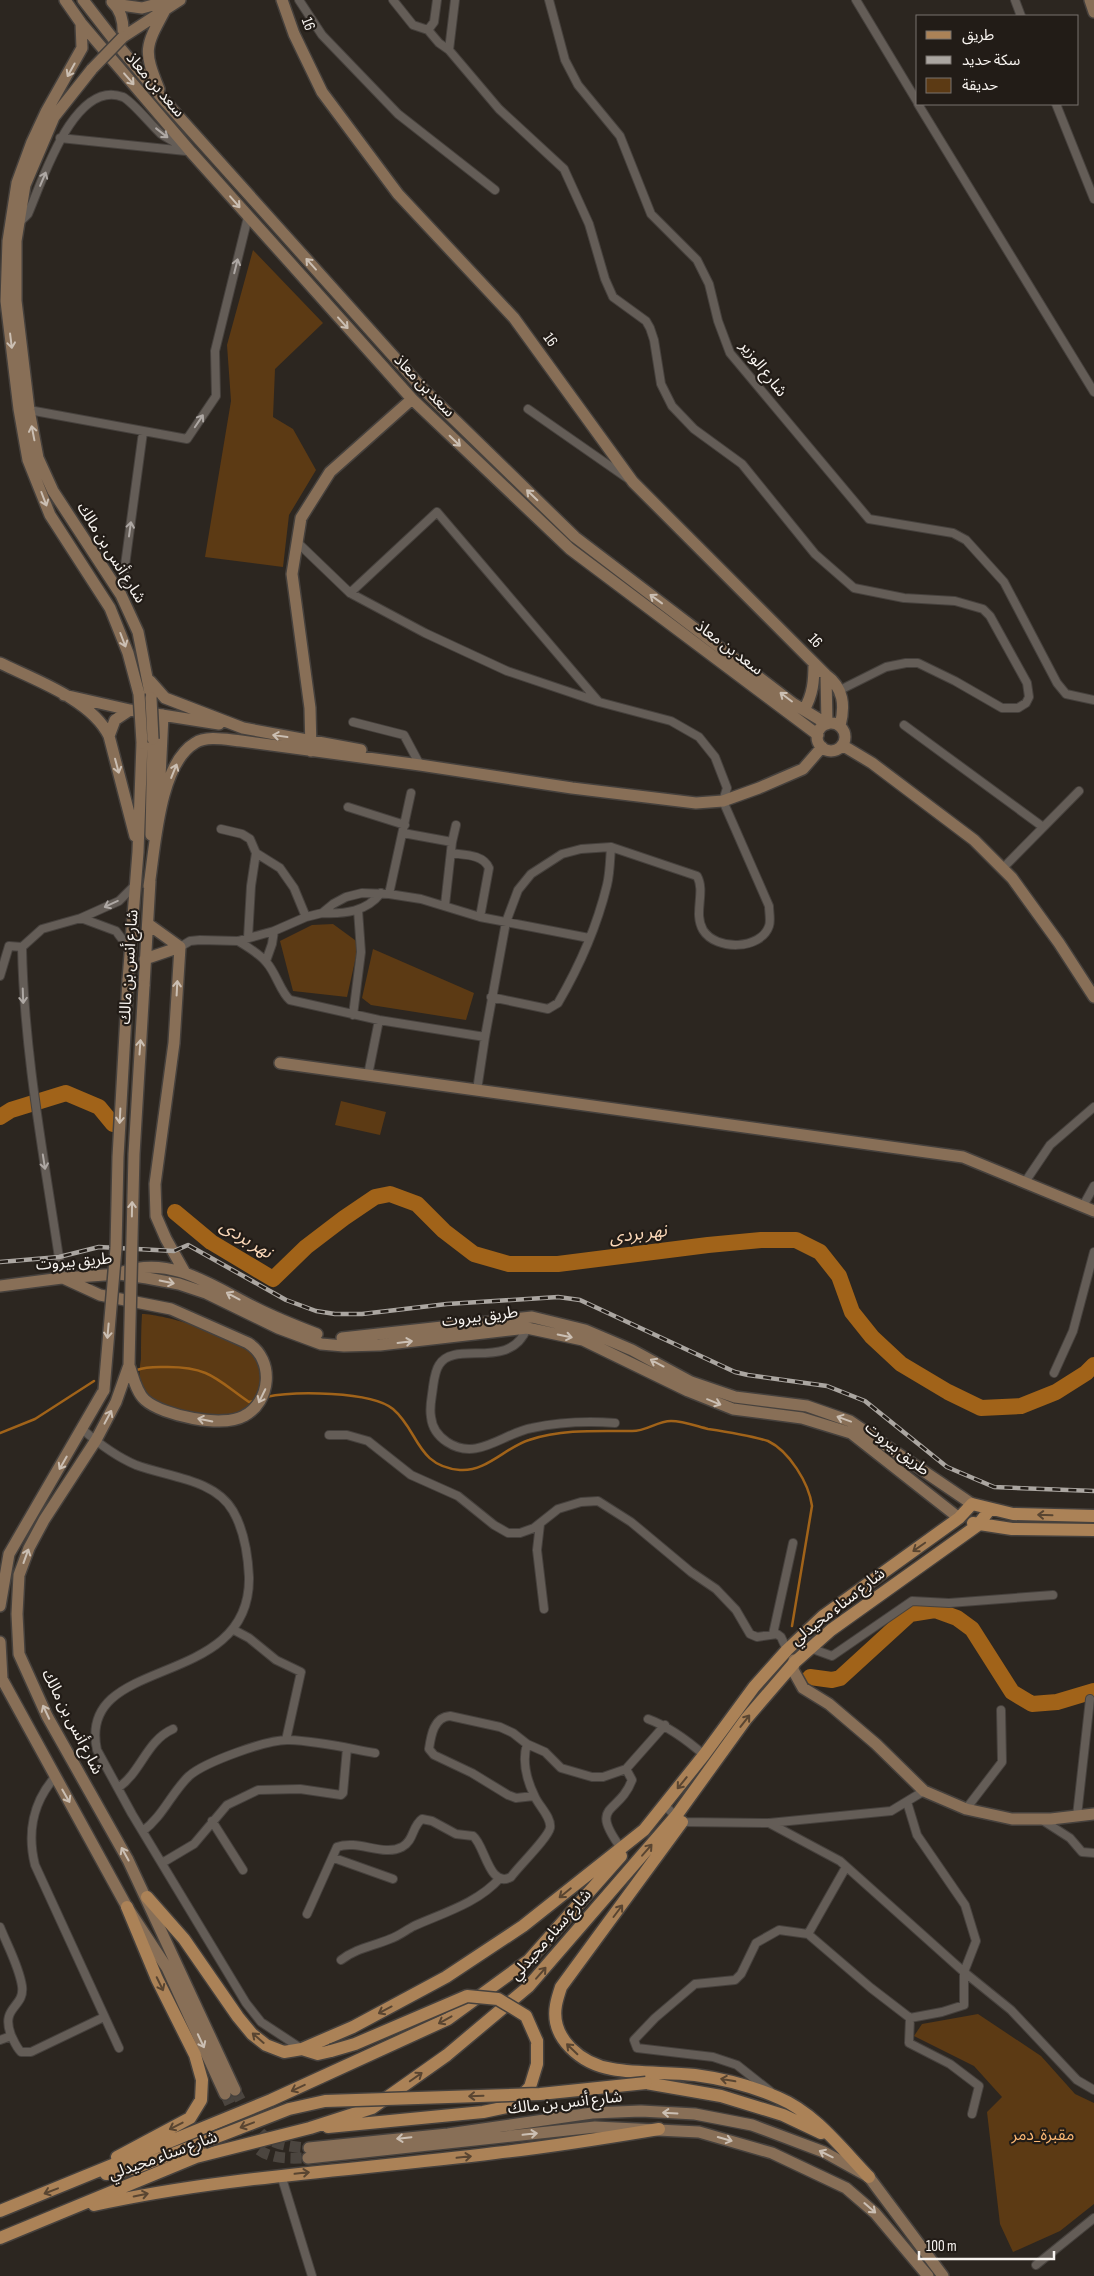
<svg xmlns="http://www.w3.org/2000/svg" width="1094" height="2276" viewBox="0 0 1094 2276" font-family="'Sofia Sans Condensed','Noto Sans Arabic',sans-serif">
<style>
.green{fill:#5c3a14}
.lines{fill:none;stroke-linecap:round;stroke-linejoin:round}
.stream{stroke:#a16319;stroke-width:2.5}
.river{stroke:#a16319;stroke-width:16}
.secondary-tunnel{stroke:#4b453f;stroke-width:11;stroke-dasharray:11 5.5;stroke-linecap:butt}
.street-casing{stroke:#46413d;stroke-width:10}
.secondary-casing{stroke:#46413d;stroke-width:14}
.primary-casing{stroke:#46413d;stroke-width:15}
.street{stroke:#645d57;stroke-width:8}
.secondary{stroke:#886f57;stroke-width:11}
.primary{stroke:#ab8257;stroke-width:12}
.rail-casing{stroke:#aba6a1;stroke-width:4.5}
.rail{stroke:#221c17;stroke-width:2.5;stroke-dasharray:8;stroke-linecap:butt}
.secondary-bridge-casing{stroke:#46413d;stroke-width:14;stroke-linecap:butt}
.primary-bridge-casing{stroke:#46413d;stroke-width:15;stroke-linecap:butt}
.secondary-bridge{stroke:#886f57;stroke-width:11}
.primary-bridge{stroke:#ab8257;stroke-width:12}
.oneway{stroke:#cbbfb3}
.oneway2{stroke:#aea8a4}
.oneway3{stroke:#594531}
.labels{text-anchor:middle;dominant-baseline:central;stroke-width:4.5;stroke-linejoin:round;paint-order:stroke}
.street-label{font-size:16px;fill:#f8f4f0;stroke:#221c17}
.park-label{font-size:16px;fill:#fcb874;stroke:#221c17}
.water-label{font-size:18px;font-style:italic;fill:#fbd8b8;stroke:#221c17}
</style>
<rect width="100%" height="100%" fill="#2c2620"/>
<path class="green" d="M253 250 323 323 275 369 273 417 293 429 316 470 289 515 283 567 205 557 231 401 227 345Z
M333 924 359 943 347 997 293 991 280 941 312 925Z
M373 949 474 993 466 1020 371 1005 362 998Z
M341 1101 386 1112 380 1135 335 1125Z
M142 1314C164 1314 236 1336 251 1352 270 1372 259 1411 231 1415 213 1418 196 1412 179 1409 162 1405 143 1397 140 1378 139 1372 140 1365 141 1359 141 1344 141 1329 142 1314Z
M978 2014 1041 2056 1075 2094 1094 2103V2204L1060 2231 1013 2252 1000 2224 987 2112 1002 2097 974 2066 914 2036 922 2024Z"/>
<g class="lines">
<path class="stream" d="M137 1370C147 1366 158 1367 168 1367 210 1367 217 1380 249 1402L254 1401
M266 1397C294 1391 371 1391 393 1409 419 1431 416 1466 460 1470 486 1472 506 1447 529 1440 562 1429 597 1431 631 1431 645 1432 657 1421 671 1421 683 1421 696 1426 708 1429 728 1432 748 1435 768 1441 789 1451 809 1483 812 1506L792 1626
M0 1433 35 1419 94 1381"/>
<path class="river" d="M0 1117 11 1110 66 1093 99 1107 113 1124
M175 1212 211 1242 273 1279 306 1247 344 1218 375 1197 390 1194 417 1204 444 1231 474 1254 509 1264H558L708 1245 761 1240H796L820 1252 839 1276 852 1312 872 1337 901 1364 948 1392 981 1408 1021 1406 1056 1392 1086 1373 1094 1365
M810 1677 832 1680 840 1678 910 1614 935 1610 957 1618 972 1629 1012 1692 1032 1704 1057 1702 1094 1691"/>
<path class="secondary-tunnel" d="M235 2090C258 2132 258 2145 309 2148
M225 2094C236 2115 246 2151 273 2156 284 2159 297 2158 308 2158"/>
<defs>
<path id="street" d="M299 0 322 35 398 114 495 190
M393 0 413 25 428 30 434 22 437 0
M549 0 565 60 578 85 620 136 651 214 697 260 709 284 718 321 730 353 869 519 953 533 966 540 1004 582 1057 683 1066 694 1094 700
M856 0 918 103
M1015 0 1021 16
M428 30 439 43 449 50 499 109 564 169 589 224 605 279 613 297 646 321 650 328 654 340 661 384 672 406 694 429 742 464 815 554 854 588 904 598 955 601 983 609 990 616 1027 683 1029 697 1026 703 1018 708H1002L955 681 918 663H906L886 667 840 690
M449 50 455 0
M918 104 1094 392
M1056 104 1094 199
M60 138 186 151
M20 222 28 214C42 182 74 78 123 97 132 101 152 126 161 134 168 139 177 143 184 148
M528 409 627 478
M29 410 187 439 216 396 215 351 248 217
M350 593 437 512 598 701
M121 595 143 432
M353 722 404 735 420 765
M904 725 1043 827
M348 807 405 825
M221 829 242 834 250 839 256 853 251 886 248 938
M403 833 452 842
M256 853 280 868 294 888 306 917
M451 853C464 855 483 854 489 868L480 917
M1002 869 1079 791
M389 894 411 793
M445 905 452 842 456 825
M322 913C345 914 366 912 381 893
M81 918 116 931 131 951
M238 941C248 947 260 954 267 963 276 973 281 993 290 1000L379 1020 485 1037 506 922 518 890 531 874 562 854 581 849 611 847 697 876C706 892 693 913 703 930 716 951 761 950 769 926 771 921 769 912 769 906L723 801 727 788 715 757 699 737 671 721 599 702 507 671 425 633 350 593 297 542
M22 947C24 1058 46 1167 62 1278
M180 947 190 941 200 940 238 941 274 931 306 917 322 913 333 904 346 897 362 893 389 894 421 899 480 917 589 938
M266 961 272 944 274 931
M0 976 9 946 22 947 42 929 81 918 119 901 136 884
M491 997 548 1009 558 1003C579 967 597 926 607 885 610 873 610 859 611 847
M353 1015 361 952 358 910
M368 1075 379 1020
M477 1090 485 1037
M1025 1182 1050 1145 1094 1107
M1083 1206 1094 1186
M527 1328C510 1372 454 1339 439 1365 435 1371 434 1380 433 1387 432 1397 429 1407 431 1417 432 1427 438 1436 447 1442 477 1462 503 1433 532 1428 560 1422 587 1421 615 1423
M1054 1373 1073 1331 1094 1252
M82 1429C98 1443 117 1457 136 1465 168 1477 215 1479 233 1511 244 1530 248 1556 249 1577 251 1692 76 1653 97 1750L132 1814 246 2003 261 2022 302 2049
M329 1435H347L368 1441 411 1475 458 1496 494 1525 508 1533H520L534 1528 558 1509 581 1502 598 1501 631 1522 691 1572 716 1589 736 1610 750 1634 757 1637 777 1634 781 1637 787 1650
M540 1524 537 1550 544 1609
M234 1630 249 1638 276 1660 301 1672 286 1740
M773 1634 793 1543
M810 1648 832 1656 912 1601 949 1603 1053 1595
M648 1719C670 1727 687 1740 704 1755
M55 1777C33 1802 27 1833 35 1865L119 2048
M118 1788C142 1771 146 1741 173 1729
M534 1796 516 1798 508 1795 472 1773 434 1755 429 1749C431 1735 434 1717 450 1716L500 1727 513 1733 527 1744 545 1752 561 1768 592 1777H603L626 1769 665 1725
M907 1802 917 1835 965 1905 976 1941 964 1972V2005L942 2012 910 2018 909 2043 950 2064 979 2086 972 2114
M664 1805 682 1822 769 1823 891 1811 924 1791
M966 1809 1002 1762 1001 1710
M1077 1816 1090 1699
M1042 1820 1070 1838 1082 1852 1094 1853
M212 1821 243 1870
M769 1823 840 1861 964 1972 1011 2010 1077 2080 1094 2090
M143 1831C163 1816 172 1792 189 1776 205 1762 268 1739 289 1740 318 1741 347 1748 375 1753
M621 1848C588 1803 619 1815 632 1780L626 1769
M334 1858 393 1879
M162 1863 194 1844 227 1805 258 1790 300 1789 341 1795 343 1793 347 1748
M307 1914 337 1847C358 1839 383 1857 402 1847 414 1841 412 1826 422 1819L432 1821 456 1834 473 1836C485 1845 489 1889 511 1877 518 1867 548 1838 550 1828 552 1818 539 1806 535 1797 527 1781 522 1761 527 1744
M0 1927C7 1945 19 1966 22 1986 25 2008 0 2006 11 2035 14 2041 16 2047 21 2052H31L104 2017
M808 1934 871 1988 910 2018
M341 1960C356 1948 374 1946 390 1939 399 1936 406 1930 414 1926 443 1913 478 1903 500 1878
M0 2040 11 2036
M770 2091 737 2065 713 2057 637 2048 634 2040 655 2018 695 1984 735 1980 741 1974 756 1943 779 1930 808 1934 846 1867
M281 2175 312 2276
M1036 2265 1094 2218"/>
<path id="secondary" d="M65 0 81 23 191 152 412 399 570 549 818 735
M83 0 121 49 162 98 422 388 575 537 794 704 827 724
M282 0 294 34 322 92 398 194 514 318 633 482 826 675C844 688 845 706 840 726
M1090 0 1094 12
M112 2C122 11 124 23 123 37
M114 4 142 8 172 0
M81 23 82 48 46 112 32 142 17 183 8 241 6 301 19 409 28 460 50 515 110 608 128 653 139 694
M123 37 180 0
M92 69 54 117 25 185 16 241V301L29 410 38 458 53 491 121 595 138 632 151 698
M159 89C143 50 145 47 165 10
M0 663C35 680 92 700 109 736
M826 675 827 724
M150 681 165 698 243 728 361 750
M64 695 130 710 219 724
M130 710 115 720 109 736 135 836
M804 710C813 694 814 681 814 663
M817 737a14 14 0 1 1 28 0a14 14 0 1 1-28 0Z
M842 745 872 763 974 840 1012 878 1059 943 1094 997
M311 751 310 708 292 574 301 518 330 472 412 399
M159 798 163 715
M151 835 153 739
M149 886C155 848 159 764 195 743 207 735 228 740 241 741L420 765 572 788 696 803 723 801 759 788 803 769 822 747
M148 924 180 947 174 1043 155 1184 156 1216 166 1239 184 1271
M145 959 180 947
M128 980 138 852 142 743
M144 986 150 881
M280 1063 963 1157 1094 1211
M123 1272C172 1255 214 1287 256 1308 276 1318 296 1326 317 1334
M63 1278 100 1295 171 1309 248 1343C275 1360 271 1402 244 1416 223 1428 163 1416 145 1400 136 1392 133 1376 129 1365
M0 1286 62 1278 119 1274 147 1278 179 1284 206 1293 278 1328 321 1344 344 1346 380 1345 527 1328 583 1340 688 1391 733 1409 802 1418 851 1433 959 1518
M342 1338 532 1317 585 1330 632 1350 691 1382 735 1397 807 1406 850 1421 972 1504
M129 1365 116 1402 96 1440 44 1520 29 1548 19 1575 17 1614 19 1654 47 1716 128 1860 235 2090
M0 1606 9 1554 104 1390
M0 1642 2 1679 127 1907 167 1968 225 2094
M794 1660 793 1670 803 1688 829 1704 876 1744 924 1791 966 1809 1012 1819H1051L1094 1814
M309 2148 448 2134 592 2113 641 2111 695 2114 752 2125 824 2152 869 2177 943 2276
M308 2158 595 2127 699 2132 772 2153 846 2188 875 2213 928 2276"/>
<path id="primary" d="M973 1523 1012 1529 1094 1530
M682 1822 561 1987C559 1993 557 1999 556 2005 550 2039 582 2064 612 2069 639 2074 668 2072 695 2075 725 2079 752 2086 779 2098 815 2113 842 2149 869 2177
M147 1897 184 1939 238 2017 252 2034 266 2045 284 2052 302 2049 353 2027 446 1977 523 1926 644 1830 704 1755 754 1687 787 1650 823 1616 959 1518 972 1504 1013 1514 1094 1516
M302 2049 318 2054 331 2051
M646 2083 721 2096 783 2115 821 2133
M328 2127 483 2112 512 2106 530 2087 537 2064V2041
M117 2157 190 2118 201 2100 202 2080 195 2055 157 1979 127 1907
M106 2174 135 2168 204 2142
M94 2205C226 2176 361 2170 495 2153 550 2147 605 2138 659 2129
M0 2211 271 2100 448 2019 529 1960 621 1856
M0 2238 196 2157 310 2128 372 2108 447 2055 528 1987 676 1816 746 1719 795 1662 831 1630 978 1525 990 1509"/>
</defs>
<use href="#street" class="street-casing"/>
<use href="#secondary" class="secondary-casing"/>
<use href="#primary" class="primary-casing"/>
<use href="#street" class="street"/>
<use href="#secondary" class="secondary"/>
<use href="#primary" class="primary"/>
<defs>
<path id="rail" d="M0 1262 59 1257 99 1247 174 1251 188 1245 286 1300 316 1311 335 1314H362L447 1304 558 1297 580 1300 735 1372 748 1375 827 1386 865 1401 947 1467 994 1487 1094 1491"/>
</defs>
<use href="#rail" class="rail-casing"/>
<use href="#rail" class="rail"/>
<defs>
<path id="secondary-bridge" d="M92 69 123 37
M139 694 142 743
M151 698 153 739
M129 1365 134 1154 144 986
M104 1390 116 1248 118 1157 128 980"/>
<path id="primary-bridge" d="M331 2051 355 2044 467 1996 498 1999 526 2016 537 2041
M204 2142 289 2109 325 2101 540 2094 646 2083"/>
</defs>
<use href="#secondary-bridge" class="secondary-bridge-casing"/>
<use href="#primary-bridge" class="primary-bridge-casing"/>
<use href="#secondary-bridge" class="secondary-bridge"/>
<use href="#primary-bridge" class="primary-bridge"/>
</g>
<defs><path id="oneway-shaft" d="M-6 0H5M1.5-3L5.5 0L1.5 3" fill="none" stroke-width="1.6" stroke-linecap="round" stroke-linejoin="round" transform="scale(1.25)"/></defs>
<g class="oneway">
<use href="#oneway-shaft" transform="translate(71 70) rotate(119)"/>
<use href="#oneway-shaft" transform="translate(129 79) rotate(49)"/>
<use href="#oneway-shaft" transform="translate(235 202) rotate(49)"/>
<use href="#oneway-shaft" transform="translate(311 264) rotate(-132)"/>
<use href="#oneway-shaft" transform="translate(343 323) rotate(48)"/>
<use href="#oneway-shaft" transform="translate(11 341) rotate(83)"/>
<use href="#oneway-shaft" transform="translate(33 433) rotate(-101)"/>
<use href="#oneway-shaft" transform="translate(455 441) rotate(44)"/>
<use href="#oneway-shaft" transform="translate(532 495) rotate(-136)"/>
<use href="#oneway-shaft" transform="translate(44 499) rotate(69)"/>
<use href="#oneway-shaft" transform="translate(656 599) rotate(-144)"/>
<use href="#oneway-shaft" transform="translate(123 640) rotate(69)"/>
<use href="#oneway-shaft" transform="translate(786 697) rotate(-143)"/>
<use href="#oneway-shaft" transform="translate(280 736) rotate(-172)"/>
<use href="#oneway-shaft" transform="translate(117 766) rotate(75)"/>
<use href="#oneway-shaft" transform="translate(174 771) rotate(-68)"/>
<use href="#oneway-shaft" transform="translate(177 988) rotate(-87)"/>
<use href="#oneway-shaft" transform="translate(140 1047) rotate(-86)"/>
<use href="#oneway-shaft" transform="translate(120 1116) rotate(93)"/>
<use href="#oneway-shaft" transform="translate(132 1209) rotate(-89)"/>
<use href="#oneway-shaft" transform="translate(167 1282) rotate(11)"/>
<use href="#oneway-shaft" transform="translate(233 1296) rotate(-152)"/>
<use href="#oneway-shaft" transform="translate(108 1331) rotate(95)"/>
<use href="#oneway-shaft" transform="translate(565 1336) rotate(12)"/>
<use href="#oneway-shaft" transform="translate(405 1342) rotate(-7)"/>
<use href="#oneway-shaft" transform="translate(657 1363) rotate(-152)"/>
<use href="#oneway-shaft" transform="translate(262 1396) rotate(116)"/>
<use href="#oneway-shaft" transform="translate(714 1402) rotate(22)"/>
<use href="#oneway-shaft" transform="translate(108 1417) rotate(-62)"/>
<use href="#oneway-shaft" transform="translate(844 1419) rotate(-160)"/>
<use href="#oneway-shaft" transform="translate(205 1420) rotate(-169)"/>
<use href="#oneway-shaft" transform="translate(63 1463) rotate(120)"/>
<use href="#oneway-shaft" transform="translate(26 1556) rotate(-70)"/>
<use href="#oneway-shaft" transform="translate(46 1712) rotate(-115)"/>
<use href="#oneway-shaft" transform="translate(66 1796) rotate(60)"/>
<use href="#oneway-shaft" transform="translate(125 1854) rotate(-119)"/>
<use href="#oneway-shaft" transform="translate(201 2041) rotate(65)"/>
<use href="#oneway-shaft" transform="translate(670 2113) rotate(-177)"/>
<use href="#oneway-shaft" transform="translate(530 2134) rotate(-6)"/>
<use href="#oneway-shaft" transform="translate(404 2138) rotate(174)"/>
<use href="#oneway-shaft" transform="translate(725 2139) rotate(16)"/>
<use href="#oneway-shaft" transform="translate(826 2154) rotate(-154)"/>
<use href="#oneway-shaft" transform="translate(870 2208) rotate(41)"/>
</g>
<g class="oneway2">
<use href="#oneway-shaft" transform="translate(162 133) rotate(38)"/>
<use href="#oneway-shaft" transform="translate(43 179) rotate(-67)"/>
<use href="#oneway-shaft" transform="translate(236 266) rotate(-76)"/>
<use href="#oneway-shaft" transform="translate(199 421) rotate(-56)"/>
<use href="#oneway-shaft" transform="translate(130 529) rotate(-82)"/>
<use href="#oneway-shaft" transform="translate(111 904) rotate(155)"/>
<use href="#oneway-shaft" transform="translate(23 996) rotate(88)"/>
<use href="#oneway-shaft" transform="translate(44 1162) rotate(81)"/>
</g>
<g class="oneway3">
<use href="#oneway-shaft" transform="translate(1045 1515) rotate(-178)"/>
<use href="#oneway-shaft" transform="translate(919 1547) rotate(145)"/>
<use href="#oneway-shaft" transform="translate(745 1721) rotate(-52)"/>
<use href="#oneway-shaft" transform="translate(682 1783) rotate(129)"/>
<use href="#oneway-shaft" transform="translate(647 1850) rotate(-49)"/>
<use href="#oneway-shaft" transform="translate(565 1893) rotate(141)"/>
<use href="#oneway-shaft" transform="translate(618 1911) rotate(-53)"/>
<use href="#oneway-shaft" transform="translate(541 1973) rotate(-49)"/>
<use href="#oneway-shaft" transform="translate(160 1984) rotate(64)"/>
<use href="#oneway-shaft" transform="translate(385 2010) rotate(152)"/>
<use href="#oneway-shaft" transform="translate(445 2020) rotate(151)"/>
<use href="#oneway-shaft" transform="translate(258 2038) rotate(-139)"/>
<use href="#oneway-shaft" transform="translate(572 2049) rotate(-136)"/>
<use href="#oneway-shaft" transform="translate(416 2077) rotate(-35)"/>
<use href="#oneway-shaft" transform="translate(728 2080) rotate(-170)"/>
<use href="#oneway-shaft" transform="translate(298 2088) rotate(155)"/>
<use href="#oneway-shaft" transform="translate(476 2096) rotate(178)"/>
<use href="#oneway-shaft" transform="translate(247 2125) rotate(159)"/>
<use href="#oneway-shaft" transform="translate(176 2126) rotate(153)"/>
<use href="#oneway-shaft" transform="translate(464 2157) rotate(-6)"/>
<use href="#oneway-shaft" transform="translate(302 2173) rotate(-6)"/>
<use href="#oneway-shaft" transform="translate(51 2191) rotate(159)"/>
<use href="#oneway-shaft" transform="translate(141 2195) rotate(-12)"/>
</g>
<g class="labels">
<g class="street-label">
<text transform="translate(308 24) rotate(69)">16</text>
<text transform="translate(155 85) rotate(49)">سعد بن معاذ</text>
<text transform="translate(550 340) rotate(54)">16</text>
<text transform="translate(763 369) rotate(52)">شارع الوزير</text>
<text transform="translate(424 386) rotate(46)">سعد بن معاذ</text>
<text transform="translate(111 553) rotate(58)">شارع أنس بن مالك</text>
<text transform="translate(815 641) rotate(46)">16</text>
<text transform="translate(729 648) rotate(37)">سعد بن معاذ</text>
<text transform="translate(129 967) rotate(-86)">شارع أنس بن مالك</text>
<text transform="translate(74 1262) rotate(-5)">طريق بيروت</text>
<text transform="translate(480 1317) rotate(-7)">طريق بيروت</text>
<text transform="translate(897 1449) rotate(38)">طريق بيروت</text>
<text transform="translate(838 1607) rotate(-38)">شارع سناء محيدلي</text>
<text transform="translate(72 1722) rotate(63)">شارع أنس بن مالك</text>
<text transform="translate(551 1935) rotate(-49)">شارع سناء محيدلي</text>
<text transform="translate(565 2103) rotate(-6)">شارع أنس بن مالك</text>
<text transform="translate(163 2156) rotate(-20)">شارع سناء محيدلي</text>
</g>
<g class="park-label">
<text x="1043" y="2135">مقبرة_دمر</text>
</g>
<g class="water-label">
<text transform="translate(638 1234) rotate(-7)">نهر بردى</text>
<text transform="translate(246 1239) rotate(32)">نهر بردى</text>
</g>
</g>
<rect x="916" y="15" width="162" height="90" fill="#221c17" stroke="#78726e"/>
<rect x="926" y="31" width="25" height="8" fill="#ab8257" stroke="#78726e"/>
<text x="962" y="40" font-size="15" fill="#f8f4f0">طريق</text>
<rect x="926" y="56" width="25" height="8" fill="#aba6a1" stroke="#78726e"/>
<text x="962" y="65" font-size="15" fill="#f8f4f0">سكة حديد</text>
<rect x="926" y="78" width="25" height="15" fill="#5c3a14" stroke="#78726e"/>
<text x="962" y="90" font-size="15" fill="#f8f4f0">حديقة</text>
<path d="M919 2251v8h135v-8" fill="none" stroke="#f8f4f0" stroke-width="2.5"/>
<text x="926" y="2251" font-size="15" fill="#f8f4f0" stroke="#221c17" stroke-width="4" paint-order="stroke">100 m</text>
</svg>
